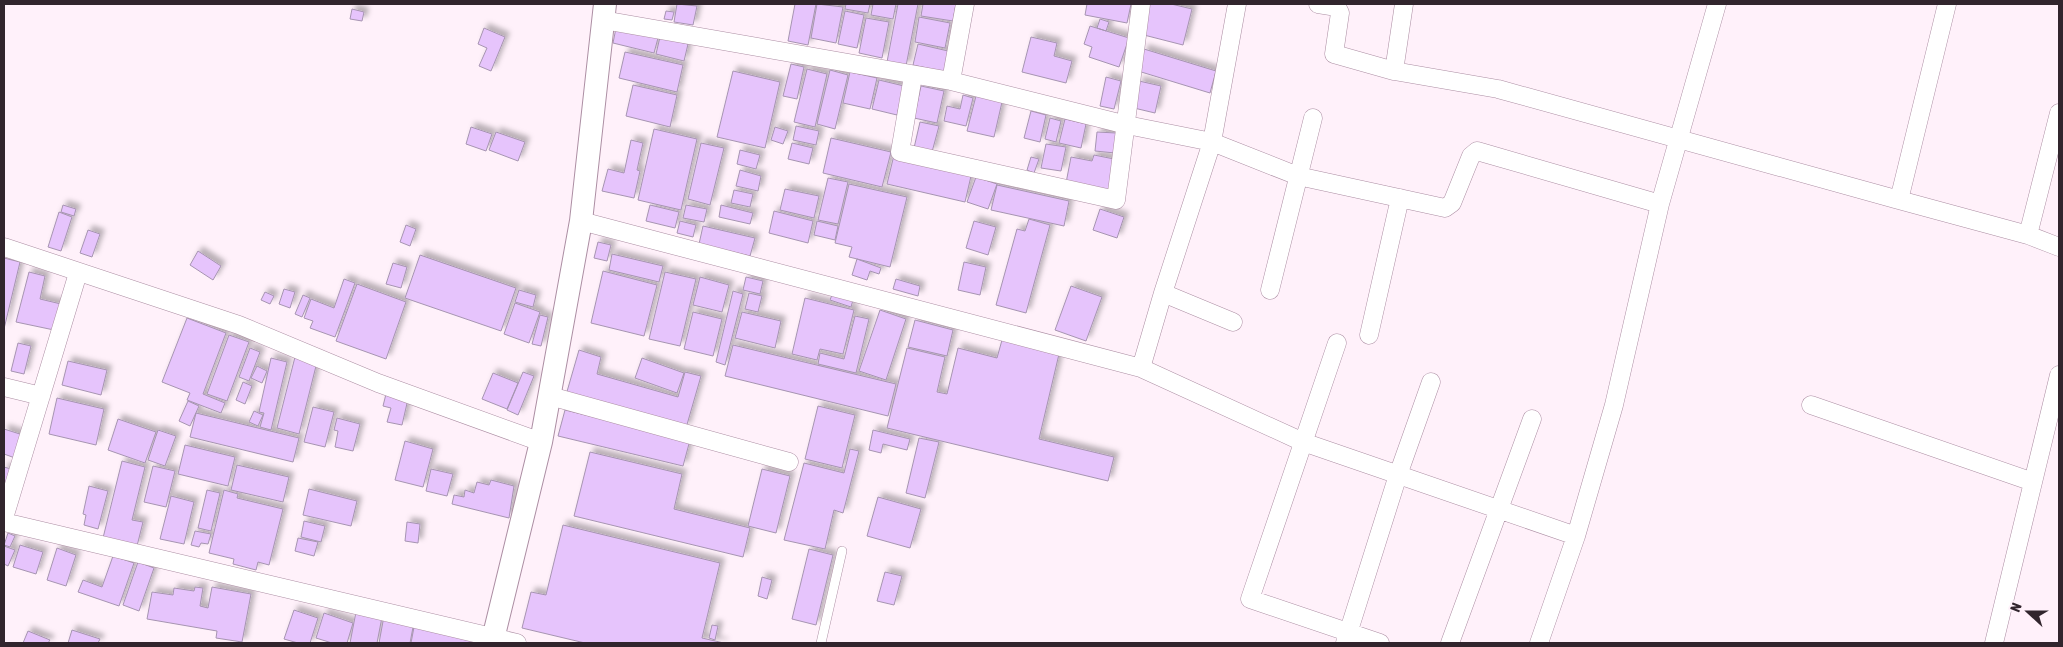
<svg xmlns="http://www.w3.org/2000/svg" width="2063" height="647" viewBox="0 0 2063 647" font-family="'Asap Condensed',sans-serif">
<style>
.building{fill:#e6c4fc;stroke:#a694b1;filter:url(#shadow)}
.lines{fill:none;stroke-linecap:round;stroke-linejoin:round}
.service-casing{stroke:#ac8ea3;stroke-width:10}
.minor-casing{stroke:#ac8ea3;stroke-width:19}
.tertiary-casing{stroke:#ac8ea3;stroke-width:24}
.service{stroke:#fff;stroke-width:9}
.minor{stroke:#fff;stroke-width:18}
.tertiary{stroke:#fff;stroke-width:22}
</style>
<defs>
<filter id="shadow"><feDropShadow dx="4.5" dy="-4.5" stdDeviation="2.5" flood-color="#0004"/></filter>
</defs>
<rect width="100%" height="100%" fill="#fff1fa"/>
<path class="building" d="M677 4 697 6 693 25 674 22Z
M795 4H816L808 45 788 41Z
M817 4 843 7 836 43 811 38Z
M846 4H870L868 13 845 9Z
M873 4H896L893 19 871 15Z
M898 4H918L906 66 887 62Z
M923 4H956L953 21 921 16Z
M1087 4H1131L1127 23 1085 15Z
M1148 4H1171L1192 9 1183 45 1140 34Z
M352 9 364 12 362 21 350 19Z
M666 11 674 12 672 20 664 19Z
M845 11 864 15 857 48 838 44Z
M919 17 950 23 945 48 915 42Z
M866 18 889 22 882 58 859 53Z
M1100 19 1109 22 1106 31 1097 28Z
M1090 26 1129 38 1119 67 1089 57 1092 47 1084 44Z
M484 28 505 37 491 71 479 66 487 48 478 44Z
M616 28 658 38 654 53 613 43Z
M660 37 688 44 684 61 656 54Z
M1031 37 1057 43 1054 56 1072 61 1066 83 1022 72Z
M918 44 948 51 944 72 913 65Z
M1144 49 1216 71 1210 93 1138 71Z
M625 52 683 65 677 92 619 78Z
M791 64 804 67 797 99 783 96Z
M807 69 827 74 815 127 794 122Z
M830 70 848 75 835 129 817 124Z
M733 71 780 82 765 148 717 137Z
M850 72 877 78 870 109 843 103Z
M1106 77 1121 81 1114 109 1100 106Z
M879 80 904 86 897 115 872 109Z
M1139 81 1161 86 1155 113 1134 108Z
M633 85 677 95 670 127 626 116Z
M921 86 944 91 937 123 914 118Z
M963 95 973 98 966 126 944 121 947 106 960 109Z
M976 96 1002 102 994 137 967 131Z
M1031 111 1046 115 1040 142 1024 138Z
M1050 118 1061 121 1056 142 1045 139Z
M1065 119 1086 124 1081 148 1059 143Z
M920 122 939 126 932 152 914 148Z
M796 126 819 131 816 145 793 140Z
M471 127 492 134 486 151 466 144Z
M775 127 788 131 783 144 771 140Z
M654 129 697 139 681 210 638 200Z
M496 132 525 142 518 161 489 150Z
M1097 132 1116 133 1115 153 1095 151Z
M831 138 891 152 882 187 823 173Z
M631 140 643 143 637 170 640 171 634 198 602 191 608 169 624 173Z
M701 143 724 148 710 205 688 199Z
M792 143 813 148 809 164 788 159Z
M1046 144 1066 147 1061 171 1041 168Z
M740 150 760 155 756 169 737 164Z
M894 155 971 176 965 202 887 184Z
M1094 155 1119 160 1113 192 1066 183 1071 157 1092 161Z
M1031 157 1039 159 1034 173 1027 170Z
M740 170 761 176 758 191 736 186Z
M976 177 997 184 988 209 967 202Z
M828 178 848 182 838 224 818 220Z
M849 184 907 197 890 267 849 257 852 247 835 243Z
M997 185 1069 201 1064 226 991 210Z
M785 189 819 196 814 218 780 210Z
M734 190 753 194 750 207 731 203Z
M63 205 76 209 74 216 61 212Z
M650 205 679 212 675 228 646 221Z
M686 205 707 209 704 222 683 218Z
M721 205 753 213 750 224 719 217Z
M1100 209 1124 217 1117 238 1093 230Z
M774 211 813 221 808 243 769 233Z
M59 212 72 217 61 251 48 247Z
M1029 219 1050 225 1026 313 996 305 1017 229 1025 231Z
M680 221 696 225 693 237 677 233Z
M817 221 838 226 835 240 814 235Z
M974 221 996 227 988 255 966 248Z
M406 225 416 229 410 246 400 242Z
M703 226 755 238 750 256 699 244Z
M88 230 100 234 92 257 80 253Z
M598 242 611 245 607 261 594 258Z
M198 251 221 266 213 280 190 265Z
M612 254 663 266 659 282 609 270Z
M420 255 516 288 501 331 405 298Z
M4 258 20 262 4 329Z
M857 259 881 268 879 274 870 271 867 280 852 275Z
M964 262 986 267 980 295 958 290Z
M393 263 407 267 401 288 386 284Z
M603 271 657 285 644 336 591 323Z
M29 272 45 276 40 299 61 304 54 330 16 322Z
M665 272 696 279 680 346 649 339Z
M700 277 729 285 722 312 693 305Z
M746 277 763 281 760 294 743 290Z
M344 279 355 283 335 337 310 328 313 321 304 318 311 299 334 308Z
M896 279 920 286 918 296 893 289Z
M357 284 406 302 386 359 336 341Z
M1071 286 1102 297 1086 341 1055 330Z
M284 289 295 292 290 308 279 304Z
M519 290 536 295 533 307 515 302Z
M733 291 743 294 725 365 716 362Z
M265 292 274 296 270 304 261 300Z
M833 292 853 300 851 307 830 300Z
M749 293 762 296 758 312 745 309Z
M303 295 310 298 302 317 295 314Z
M805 298 854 310 843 354 820 349 817 360 792 354Z
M515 303 540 312 529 343 504 334Z
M880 310 906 319 886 380 859 371Z
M693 312 722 319 713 356 684 349Z
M742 312 781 321 775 348 735 338Z
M540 315 548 317 541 346 532 344Z
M855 316 869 319 856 373 818 364 820 353 844 359Z
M187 318 226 333 203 394 225 403 221 413 187 400 190 393 162 382Z
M915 320 953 330 947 356 908 347Z
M229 335 249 342 227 401 207 394Z
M1002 340 1059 354 1039 439 1114 457 1108 481 887 428 907 348 945 357 937 392 947 394 958 348 997 358Z
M18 343 31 346 24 374 11 371Z
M733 345 896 384 888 416 725 376Z
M250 348 260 352 249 381 239 377Z
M579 350 601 357 597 374 678 397 685 372 701 376 686 428 566 395Z
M296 353 318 358 299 434 277 428Z
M271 358 287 362 271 430 260 427 264 413 259 412Z
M642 358 684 373 677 393 635 378Z
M68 361 107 370 101 395 62 385Z
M257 366 267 371 262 383 251 378Z
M523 372 534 376 518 415 507 410Z
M493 373 518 383 507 409 482 399Z
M243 382 252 386 245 404 236 400Z
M386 394 408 399 402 425 387 422 391 408 383 406Z
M57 398 104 409 96 445 49 434Z
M188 401 199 406 190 426 179 421Z
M818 406 855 415 842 468 805 459Z
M313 407 334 412 325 447 304 442Z
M565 410 690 440 683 466 558 436Z
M254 411 263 415 258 426 249 422Z
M196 413 299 438 293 462 190 437Z
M337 418 360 424 353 451 335 447 338 431 334 430Z
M118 419 156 432 145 463 108 450Z
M4 429 23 435 15 458 4 454Z
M158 430 176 436 165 466 148 460Z
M873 430 910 439 907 450 883 444 881 453 869 450Z
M919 438 939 442 925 498 906 493Z
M405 441 433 449 423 487 395 480Z
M185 445 235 457 228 486 178 474Z
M850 449 859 451 843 513 834 510 825 549 784 540 804 463 844 473Z
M590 452 682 474 674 509 750 528 743 557 574 516Z
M122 461 145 467 132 520 143 522 137 546 103 538Z
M237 465 289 477 283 502 231 490Z
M153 466 175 471 166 507 144 502Z
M4 467 11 469 4 494Z
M431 469 453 474 447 496 426 491Z
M762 469 790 476 776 533 748 526Z
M491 480 514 486 509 518 452 504 454 495 464 497 465 490 474 493 477 482 489 485Z
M89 486 108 491 98 529 84 525 86 515 83 514Z
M309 489 357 501 351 526 303 515Z
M207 490 220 493 211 531 198 528Z
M224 490 238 494 237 498 283 509 269 565 258 562 256 570 233 564 234 559 209 553Z
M171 496 194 502 184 544 160 539Z
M878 497 921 509 910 548 867 536Z
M304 521 325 526 321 542 301 537Z
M407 522 420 524 418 543 405 541Z
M563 525 720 563 702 638 724 643H585L522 628 531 592 546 595Z
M195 531 211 534 208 544 201 543 199 547 191 545Z
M8 533 15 536 10 547 4 545Z
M298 538 318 542 314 556 295 551Z
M20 545 43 552 36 574 13 567Z
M4 546 15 550 8 566 4 564Z
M57 548 76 555 66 586 47 580Z
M809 549 833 555 816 625 792 619Z
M113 556 134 563 119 606 78 592 83 580 102 587Z
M138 562 154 568 139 611 123 605Z
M885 572 902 576 894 605 877 601Z
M762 577 772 580 767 599 758 596Z
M195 587 203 588 200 606 208 608 212 587 251 594 242 642 216 638 217 631 147 619 152 592 173 595 174 588 194 591Z
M294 610 318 618 310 643H298L284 639Z
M356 612 382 617 377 643H350Z
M324 613 353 623 347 643H332L316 638Z
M384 616 414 622 410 643H379Z
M712 625 718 626 715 640 709 638Z
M414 627 473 638 472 643H411Z
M72 630 100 639 98 643H68Z
M28 631 50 640 48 643H23Z"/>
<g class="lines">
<defs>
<path id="service" d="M821 643 842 551"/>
<path id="minor" d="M1318 4 1337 7 1340 13 1334 54 1394 71 1404 4
M1947 4 1899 200 2028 235
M603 20 951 81 1127 125 1212 142 1298 176 1445 208 1452 203 1471 156 1477 151 1660 204 1717 4
M1394 71 1498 89 1899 200
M913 76 900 152 1116 200 1141 4
M951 81 965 4
M2059 113 2028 235 2059 247
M581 221 1141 368 1163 293 1212 142 1237 4
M4 247 239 325 378 383 541 442
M1270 290 1313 118
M1163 293 1233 322
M1369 335 1400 198
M1337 343 1250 599 1380 643
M1141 368 1303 442 1576 536 1614 405 1660 204
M4 387 41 396
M550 396 789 462
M1811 405 2033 482
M4 518 78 273
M4 522 517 643
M1345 643 1398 475 1431 382
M1450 643 1532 419
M1539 643 1576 536
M1994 643 2059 375"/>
<path id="tertiary" d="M492 643 541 442 581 221 605 4"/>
</defs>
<use href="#service" class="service-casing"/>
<use href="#minor" class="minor-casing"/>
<use href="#tertiary" class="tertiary-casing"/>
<use href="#service" class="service"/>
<use href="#minor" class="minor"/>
<use href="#tertiary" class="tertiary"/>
</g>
<rect width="2063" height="647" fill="none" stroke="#31252d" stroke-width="10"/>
<g transform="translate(2028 612) rotate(291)" stroke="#fff1fa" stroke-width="4" paint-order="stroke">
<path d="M0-4L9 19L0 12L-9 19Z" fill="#31252d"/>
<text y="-8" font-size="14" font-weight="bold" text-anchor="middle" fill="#31252d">N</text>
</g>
</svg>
